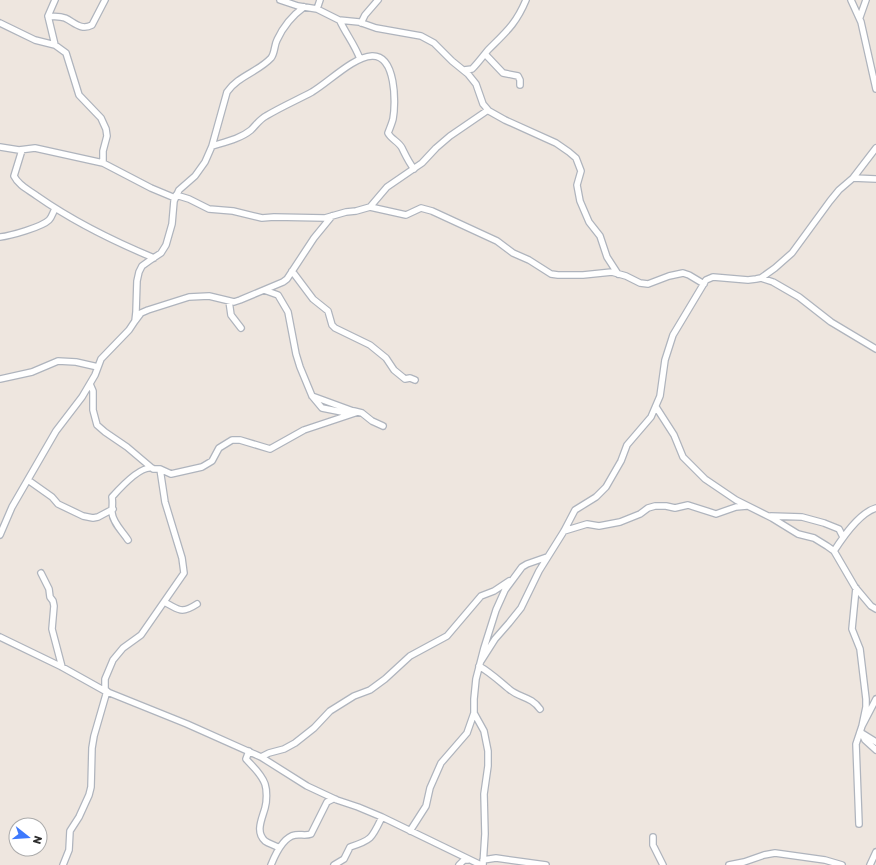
<svg xmlns="http://www.w3.org/2000/svg" width="876" height="865" viewBox="0 0 876 865" font-family="Rubik,sans-serif">
<style>
.lines{fill:none;stroke-linecap:round;stroke-linejoin:round}
.minor-casing{stroke:#afb4bd;stroke-width:8}
.minor{stroke:#fff;stroke-width:5.5}
</style>
<rect width="100%" height="100%" fill="#eee6df"/>
<g class="lines">
<defs>
<path id="minor" d="M280 0 298 6 317 9 339 20 359 22 376 28 421 36 434 43 452 61 468 74 476 84 483 104 489 111 505 120 556 143 569 152 576 158 581 171 577 185 580 201 589 222 600 236 607 257 618 274
M851 0 861 22 876 89
M317 9 320 0
M48 16C54 17 59 16 65 18 74 22 81 31 92 25L105 0
M860 17 866 0
M340 21C346 34 355 45 360 59
M0 23 35 40 55 45 66 53 79 95 101 118 106 129 107 136 103 151V163
M361 23 365 15 378 0
M55 45 48 16 55 0
M485 54 503 73 518 76 520 80V85
M464 70 472 69C478 63 483 56 488 50 506 32 516 24 526 0
M212 146C225 142 240 139 251 130 256 125 260 119 266 116 281 107 297 100 312 92 329 82 353 57 372 56 396 55 396 103 393 119 392 123 390 128 388 133 391 139 399 142 402 148 406 156 408 161 414 169
M0 147 19 150 35 148 103 163 151 188 175 198
M22 150 14 176C19 186 29 190 37 196 74 222 113 241 154 258
M853 178 876 179
M176 195 189 199 209 209 233 211 262 218 274 217 325 218 346 212 356 211 370 207 387 187 422 163 436 148 450 136 488 110
M370 207 406 215 421 208 432 211 497 241 513 253 529 260 551 274 558 275H583L612 272 626 276 640 283 648 284 669 276 683 273 689 275 704 284
M0 237C10 236 42 227 49 220 52 217 53 212 55 209
M292 271 313 299 328 311 332 325 335 328 370 345 386 358 394 370 405 379 410 378 415 380
M761 278 773 282 799 297 831 322 876 349
M264 290 278 295 288 312 296 354 300 367 312 396 322 408 342 412 354 411 362 413 372 421 383 426
M229 301 231 315 241 328
M135 321 141 313 148 310 189 297 209 296 234 302 240 300 283 282 287 279 314 238 332 216
M0 379 32 372 58 361 76 362 98 367
M90 384 93 391V410L97 425 105 432 127 447 153 469H160L171 474 202 467 212 461 219 448 232 440H240L270 449 304 430 358 412
M312 396 353 411
M656 407 674 435 683 457 705 479 736 500 772 518 798 534 814 538 827 546 834 551 855 587 871 606 876 609
M28 480 52 497 58 504 83 516 93 518 98 517 113 509
M771 516 802 517 824 523 839 529 843 537
M564 531 587 524 599 526 620 522 640 514 648 508 655 506H666L675 508 688 505 716 514 736 507 747 506
M0 535 12 507 56 431 82 397 95 375 101 359 129 330 135 321 136 312 137 281 139 272 142 266 149 261 161 253 166 245 172 224 174 201 179 190 195 176 205 162 212 146 227 92C238 76 258 72 271 58 275 53 274 46 277 40 283 27 293 15 304 7
M128 540C123 532 113 523 112 513 112 508 113 502 112 497 120 488 140 466 152 468
M834 551C843 537 859 513 876 508
M41 573 49 589 50 597 53 601 54 606 52 629 62 667
M856 588 852 629 860 649 866 699V707L862 726
M164 602C179 609 180 615 197 604
M0 637 62 667 105 691 187 724 261 757 307 786 337 800 358 807 382 817 481 865
M481 661 495 639 509 623 521 608 539 571 564 531 575 510 596 497 606 487 621 461 627 445 651 417 660 396 665 360 673 335 706 280 713 277 748 280 756 279 761 278 775 268 792 253 830 201 839 190 853 178 876 148
M479 666C491 673 498 680 509 689 519 698 531 696 540 709
M105 691V679L113 660 123 648 141 635 184 573 182 558 165 502 160 469
M860 732 876 742
M861 732 865 740 876 750
M249 751 246 759C253 767 261 773 265 784 267 790 267 801 265 808 262 819 255 832 265 841 269 844 275 845 279 848
M261 757 269 753 284 749 295 743 314 728 330 711 354 696 370 690 385 679 410 656 447 636 481 596 494 591 509 581
M859 824 856 744 862 726 876 699
M410 831 426 806 430 788 441 763 467 733 474 713
M653 837V845L663 865
M483 860 496 858 546 865
M63 865 69 850 70 831 79 817 89 795 91 787 92 748 94 736 107 691
M271 865C275 855 283 837 295 835 300 834 306 836 311 834L327 802 333 799H335
M334 865 344 859 350 847C372 840 372 838 382 817
M459 865 464 860H468
M483 865 485 834 484 794 488 766V751L484 731 474 713V699L476 679 484 648 496 610 505 590 522 567 527 564 547 557
M729 865 744 862 764 855 775 853 825 860 842 865
M870 865 876 852"/>
</defs>
<use href="#minor" class="minor-casing"/>
<use href="#minor" class="minor"/>
</g>
<g transform="translate(28 837) rotate(107)"><circle r="19" fill="#ffffff" stroke="#ababab"/>
<path d="M0-3L7 15L0 10L-7 15Z" fill="#3d79fd"/>
<text y="-6" font-size="11" font-weight="bold" text-anchor="middle" fill="#2d2d2d">N</text>
</g>
</svg>
